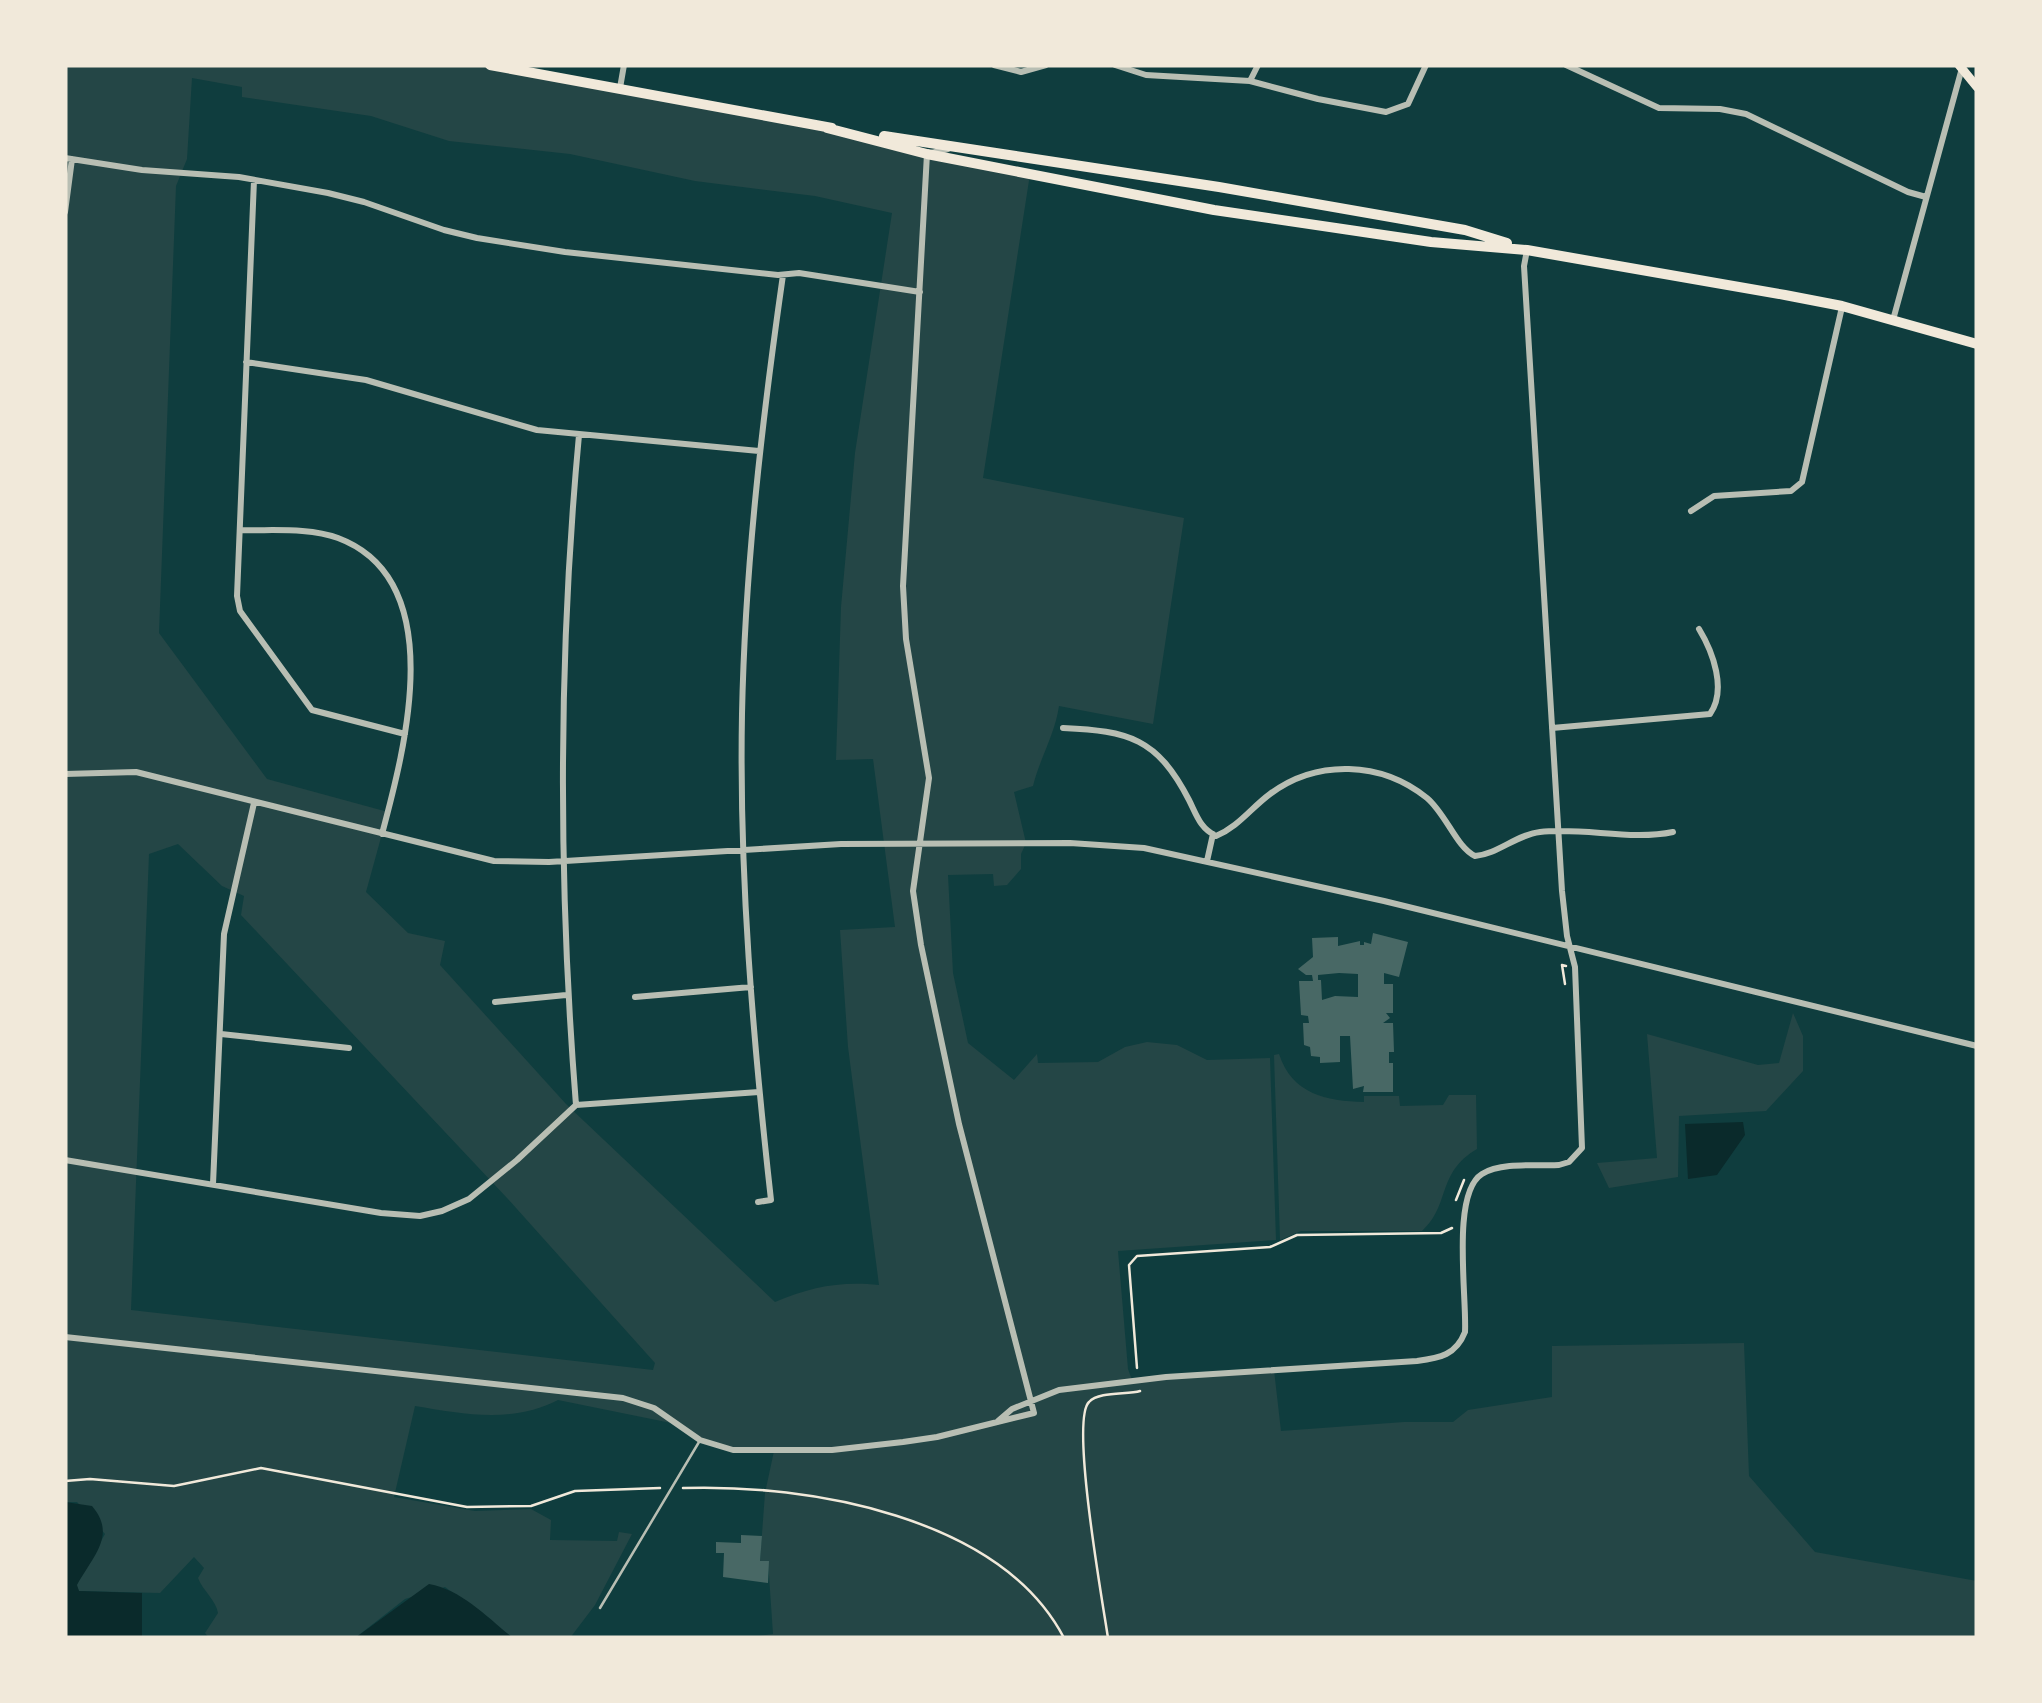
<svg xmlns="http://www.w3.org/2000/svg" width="2042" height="1703" viewBox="0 0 2042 1703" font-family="Overpass,sans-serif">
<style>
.green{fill:#244646;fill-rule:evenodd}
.water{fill:#0a2a2b}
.building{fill:#486865;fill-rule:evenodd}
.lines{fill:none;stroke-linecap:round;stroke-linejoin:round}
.path{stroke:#f1e9da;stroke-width:2.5}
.service{stroke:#b8beb3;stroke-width:2.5}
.minor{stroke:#b8beb3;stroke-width:6}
.secondary{stroke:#f1e9da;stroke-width:9}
.primary{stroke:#f1e9da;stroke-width:10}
</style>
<rect width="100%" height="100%" fill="#0f3d3e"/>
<path class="green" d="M65 65H490L620 88 1030 174 983 478 1184 518 1153 724 1059 706C1055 734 1040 758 1033 786L1014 792 1026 843 1021 854V869L1007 885 994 886 993 874 948 875 953 973 968 1043 1014 1080 1037 1054 1038 1063 1098 1062 1125 1047 1147 1042 1177 1045 1207 1060 1270 1058 1276 1240 1118 1251 1128 1369 1132 1380 1274 1370 1281 1431 1404 1422H1453L1468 1410 1552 1397V1346L1744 1343 1749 1476 1815 1552 1977 1581V1638H744L773 1634 768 1561H760L765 1493 774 1451 716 1447 676 1424 558 1400C512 1424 463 1414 415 1406L394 1497 475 1511 531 1509 551 1520 550 1540 617 1541 619 1532 632 1534 595 1605 570 1638H513L445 1587 405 1599 355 1638H209L205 1633 218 1613C216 1600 203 1591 198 1578L204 1568 194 1557 160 1593 79 1591 76 1585 105 1534 77 1502H65ZM192 78 242 87V97L371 116 449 141 570 154 695 181 815 196 892 213 855 453 841 607 836 760 873 759 895 927 840 930 848 1047 879 1285C840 1281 811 1287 775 1302L566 1104 440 965 445 941 408 933 366 892 388 812 267 779 159 633 176 186 187 159ZM178 844 222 886 244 896 241 915 507 1198 655 1363 653 1370 131 1310 149 854Z
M1793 1013 1803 1036V1071L1766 1111 1679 1116 1678 1177 1609 1188 1597 1163 1657 1158 1647 1034 1758 1065 1779 1063Z
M1279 1054C1292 1094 1326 1101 1364 1102V1096H1399L1400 1106 1443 1105 1449 1095H1476L1477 1149C1436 1173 1451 1205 1422 1231H1301L1280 1240 1274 1055Z"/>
<path class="water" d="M1743 1122 1745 1135 1717 1175 1688 1179 1685 1124Z
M65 1502 92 1506C117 1535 93 1556 77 1585L79 1591 142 1593V1638H65Z
M429 1584C462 1590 487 1617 513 1638H355Z"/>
<path class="building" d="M1373 933 1408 942 1399 977 1384 973V984H1393V1013H1386L1390 1018 1383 1023H1393L1394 1052H1389V1063H1393V1092H1363L1364 1086 1353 1089 1350 1036H1340V1062L1320 1063V1057L1311 1056 1310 1047 1304 1045 1303 1023H1309L1308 1016 1301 1015 1299 981H1313L1312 975H1306L1298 969 1313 957 1312 938 1338 937V946L1360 941V945H1364V942L1371 944ZM1339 973 1358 974V997L1335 996 1322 1000 1321 980H1318V975Z
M741 1535 762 1536 760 1561H769L768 1583 723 1577 724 1553H716V1542L741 1543Z"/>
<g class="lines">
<path class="path" d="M1565 984 1562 965 1566 966
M1456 1200 1464 1180
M1137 1368 1129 1265 1137 1256 1270 1247 1297 1235 1441 1233 1452 1228
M65 1481 90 1479 174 1486 261 1468 467 1507 531 1506 575 1491 660 1488
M683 1488C808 1484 1000 1516 1064 1638
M1108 1638C1103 1604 1070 1420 1089 1402 1099 1391 1128 1395 1140 1391"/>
<path class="service" d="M600 1608 699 1442"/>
<path class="minor" d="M994 65 1021 72 1046 65
M1115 65 1146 75 1250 81 1318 99 1386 112 1408 104 1426 65
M1566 65 1659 108 1720 109 1746 114 1908 192 1926 197
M1250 81 1258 65
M620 88 624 65
M65 158 142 170 239 177 328 193 364 202 444 230 477 238 565 252 778 275 799 273 920 292
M254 180 237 596 240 611 312 710 405 734
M65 212 72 159
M1893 320 1962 68
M246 362 366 380 537 430 759 451
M1691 511 1714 496 1791 491 1802 482 1842 307
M240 530C271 531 309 527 338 538 450 580 405 748 382 834
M1063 728C1129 731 1157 738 1189 800 1197 816 1200 828 1216 836 1238 827 1251 808 1270 794 1317 759 1381 761 1427 798 1446 814 1457 848 1475 856 1498 854 1516 835 1540 832 1584 827 1630 841 1673 832
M1552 728 1710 714C1727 690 1713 652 1699 629
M65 774 136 772 494 861 549 862 841 844 1070 843 1144 848 1384 901 1977 1046
M1207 861 1213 834
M635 997 751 987
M495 1002 566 995
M221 1034 349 1048
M576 1105C558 880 558 659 579 435
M65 1160 381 1213 420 1216 442 1211 469 1199 517 1160 576 1105 759 1092
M213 1184 224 934 254 803
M758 1202 771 1200C753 1039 739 876 742 714 745 567 762 421 783 275
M65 1337 623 1398 654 1408 700 1440 733 1450H832L903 1442 937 1437 1034 1413 959 1124 921 945 913 891 929 778 906 639 903 586 927 154 948 149
M998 1421 1012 1409 1059 1390 1166 1377 1417 1361C1440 1358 1456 1355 1465 1332 1467 1297 1451 1193 1482 1174 1501 1162 1537 1166 1559 1165L1569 1162 1582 1148 1575 967 1567 936 1562 891 1524 266 1527 250"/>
<path class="secondary" d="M1959 65 1977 87"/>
<path class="primary" d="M490 65 832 128
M827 128 927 154 1214 210 1431 242 1527 250 1785 295 1842 306 1977 344
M884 136 1219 187 1465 230 1507 243"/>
</g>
<rect width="2042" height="1703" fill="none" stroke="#f1e9da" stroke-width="135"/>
</svg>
